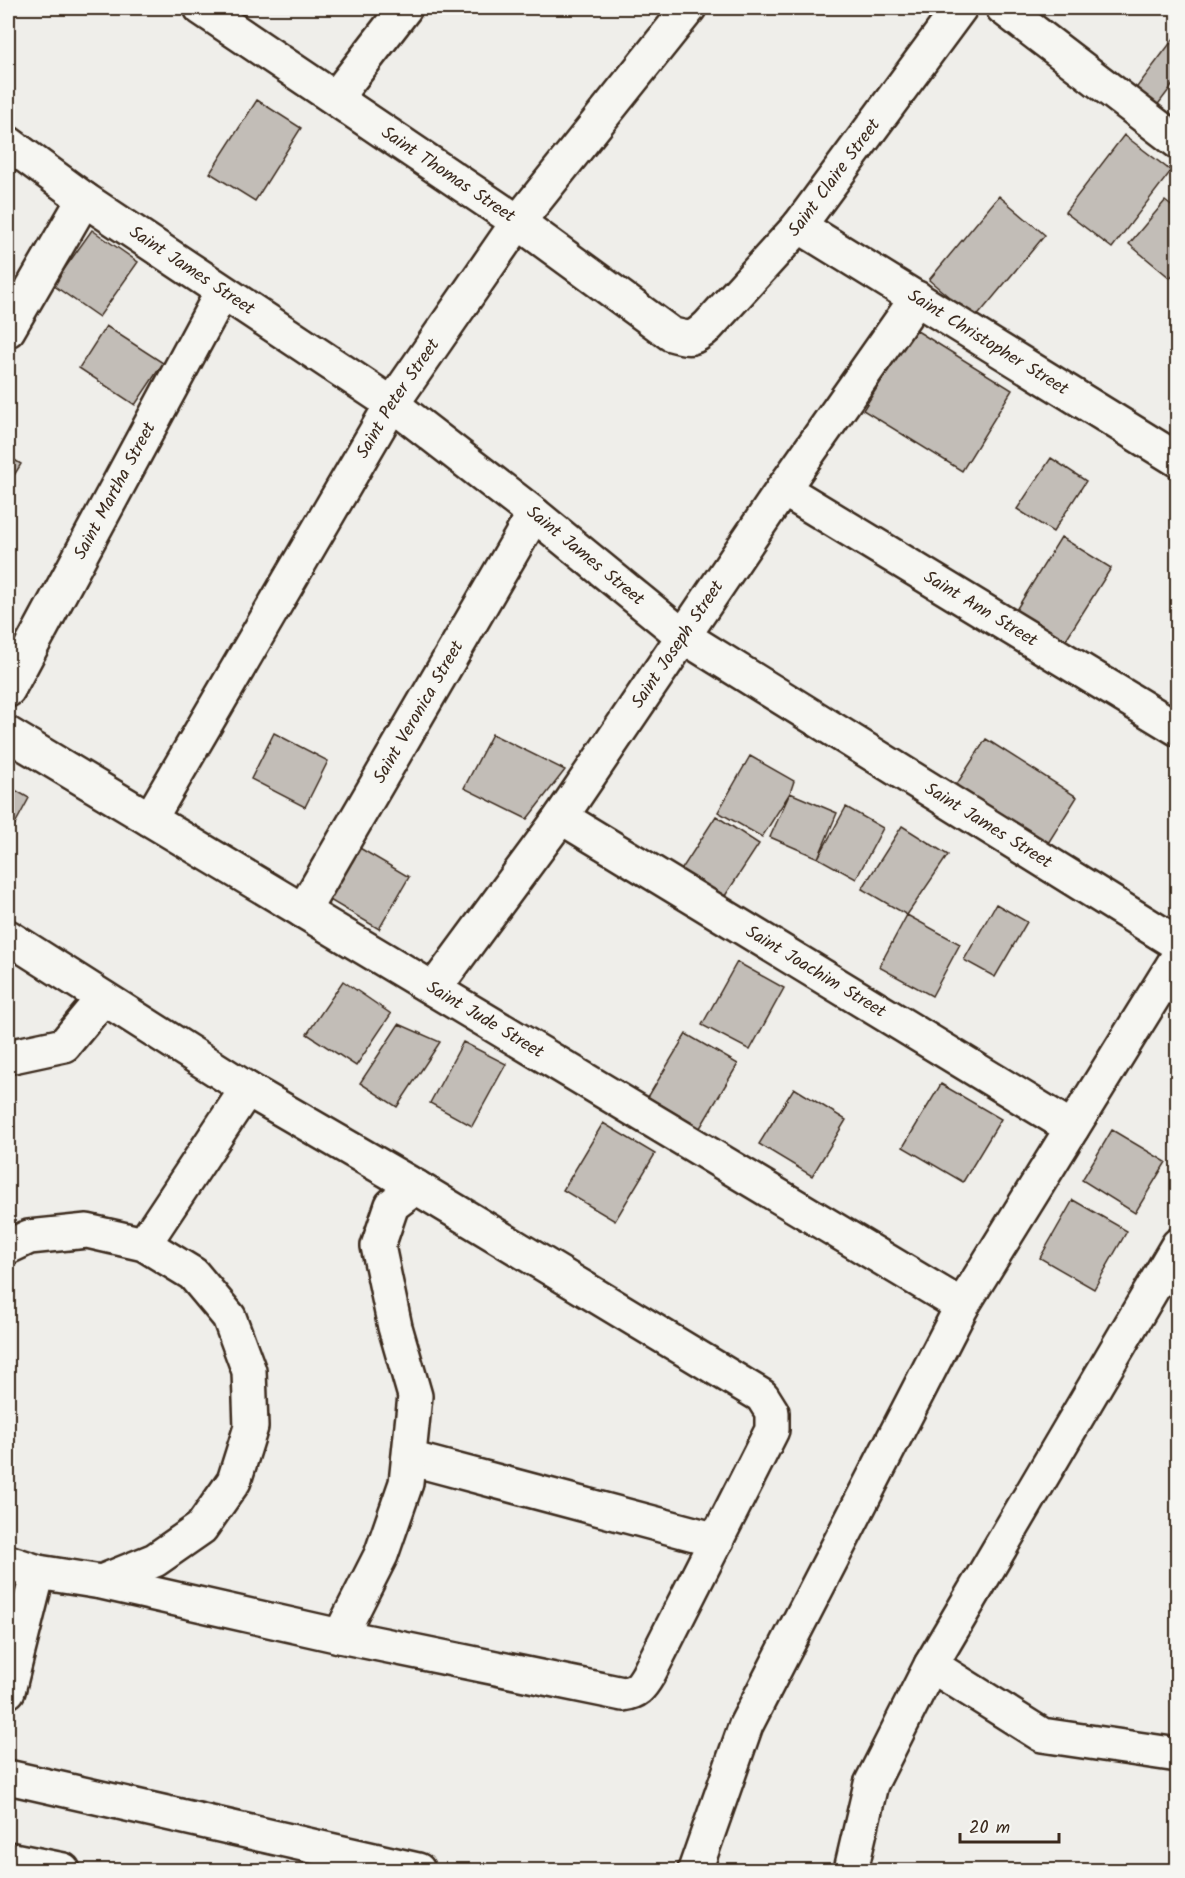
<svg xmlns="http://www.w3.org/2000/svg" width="1185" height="1878" viewBox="0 0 1185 1878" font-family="Kalam,sans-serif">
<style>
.building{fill:#c2bdb7;stroke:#3b2a1e;stroke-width:1.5}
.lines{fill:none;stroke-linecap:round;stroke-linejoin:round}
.street-casing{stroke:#3b2a1e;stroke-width:38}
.secondary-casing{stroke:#3b2a1e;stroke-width:38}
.street{stroke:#f6f6f2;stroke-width:33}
.secondary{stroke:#f6f6f2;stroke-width:33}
.labels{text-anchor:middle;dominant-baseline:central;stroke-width:5;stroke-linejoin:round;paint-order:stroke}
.street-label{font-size:18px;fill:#3b2a1e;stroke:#f6f6f2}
</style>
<rect width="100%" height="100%" fill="#efeeea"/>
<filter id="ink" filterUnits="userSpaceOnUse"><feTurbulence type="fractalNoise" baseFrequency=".0167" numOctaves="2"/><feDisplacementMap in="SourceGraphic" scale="12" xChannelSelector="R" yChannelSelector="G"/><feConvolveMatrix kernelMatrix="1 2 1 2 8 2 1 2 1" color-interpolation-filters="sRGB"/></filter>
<g filter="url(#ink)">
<path class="building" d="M1178 33V78L1156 107 1134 91Z
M257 100 301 128 255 201 210 173Z
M1124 135 1171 171 1112 248 1065 212Z
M999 196 1045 235 975 319 929 280Z
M1165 201 1178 211V269L1170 278 1129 244Z
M92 230 138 262 99 317 53 285Z
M106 326 163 363 135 405 79 368Z
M914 329 1012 390 962 471 863 410Z
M8 456 21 464 8 485Z
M1051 458 1086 481 1053 532 1017 509Z
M1061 537 1111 568 1065 641 1016 610Z
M274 733 328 761 305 807 251 779Z
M492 734 565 770 527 819 464 788Z
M986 739 1077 797 1045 848 953 790Z
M750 756 794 781 790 793 762 837 718 812Z
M8 786 29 798 8 837Z
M790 793 837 813 818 858 770 837Z
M846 807 883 828 856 879 818 858Z
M716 816 759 844 721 902 678 875Z
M902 826 948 855 907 915 862 889Z
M358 847 409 877 379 929 328 899Z
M996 904 1027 922 995 977 964 960Z
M907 915 960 944 932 996 879 967Z
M737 962 784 988 750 1050 702 1025Z
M343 981 391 1014 356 1066 307 1034Z
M399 1024 440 1042 397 1107 360 1083Z
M686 1034 738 1064 700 1128 648 1097Z
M463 1042 506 1064 472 1126 430 1103Z
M941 1084 1001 1119 963 1182 903 1147Z
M794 1088 846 1120 812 1176 759 1144Z
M603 1123 655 1154 615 1221 563 1190Z
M1112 1130 1166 1162 1135 1213 1082 1180Z
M1073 1200 1127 1231 1094 1289 1040 1258Z"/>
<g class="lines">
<defs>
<g id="street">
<path id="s1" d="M201 8 518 222 671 334C690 340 694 339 708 326L799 226 960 8"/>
<path d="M1003 8 1178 142"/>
<path d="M336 97 405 8"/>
<path id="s2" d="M8 143 84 199 392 404 534 514 683 636 1178 944"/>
<path id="s3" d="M799 226 1178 460"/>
<path d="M8 330 84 199"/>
<path id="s4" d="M783 489 1178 729"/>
<path id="s5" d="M8 690 222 292"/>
<path id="s6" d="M8 734 962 1306"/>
<path id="s7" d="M561 817 1072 1128"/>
<path id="s8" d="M150 819 392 404 518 222 689 8"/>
<path id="s9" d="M303 911 534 514"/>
<path d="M8 937 247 1089 416 1187 762 1396 772 1412V1430L648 1675C641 1687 637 1692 623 1694L340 1636 101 1582 38 1572 8 1562"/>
<path id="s10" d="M434 989 561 817 783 489 917 298"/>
<path d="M8 1057 64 1045 103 998"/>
<path d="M144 1244 247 1089"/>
<path d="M8 1247 29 1237 87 1231 144 1244 193 1274 229 1317 249 1371 251 1427 234 1481 201 1528 155 1560 101 1582"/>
<path d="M409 1458 717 1540"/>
<path d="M340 1636 381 1555 406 1483 415 1396 395 1327 378 1246 392 1205 416 1187"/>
<path d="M931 1665 1042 1735 1178 1755"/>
<path d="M8 1691 38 1572"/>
<path d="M8 1777 418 1870"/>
<path d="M695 1870 746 1725 962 1306 1178 957"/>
<path d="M851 1870 871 1784 931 1665 1178 1245"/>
</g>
<path id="secondary" d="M8 1859 63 1870"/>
</defs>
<use href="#street" class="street-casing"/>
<use href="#secondary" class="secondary-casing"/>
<use href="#street" class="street"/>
<use href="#secondary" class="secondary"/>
</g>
</g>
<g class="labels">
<g class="street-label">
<text stroke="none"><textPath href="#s1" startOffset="298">Saint Thomas Street</textPath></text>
<text stroke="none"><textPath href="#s1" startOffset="808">Saint Claire Street</textPath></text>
<text stroke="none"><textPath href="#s2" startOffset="224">Saint James Street</textPath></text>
<text stroke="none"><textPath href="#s3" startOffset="222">Saint Christopher Street</textPath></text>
<text stroke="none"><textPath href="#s8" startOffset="488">Saint Peter Street</textPath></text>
<text stroke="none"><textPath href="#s5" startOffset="226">Saint Martha Street</textPath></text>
<text stroke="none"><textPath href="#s2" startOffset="710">Saint James Street</textPath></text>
<text stroke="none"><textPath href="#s4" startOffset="231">Saint Ann Street</textPath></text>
<text stroke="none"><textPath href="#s10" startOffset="422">Saint Joseph Street</textPath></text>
<text stroke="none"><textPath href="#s9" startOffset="230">Saint Veronica Street</textPath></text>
<text stroke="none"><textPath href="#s2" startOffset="1196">Saint James Street</textPath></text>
<text stroke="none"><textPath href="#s7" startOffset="298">Saint Joachim Street</textPath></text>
<text stroke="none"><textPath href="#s6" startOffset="556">Saint Jude Street</textPath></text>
</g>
</g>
<rect width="1185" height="1878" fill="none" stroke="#f6f6f2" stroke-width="30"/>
<rect x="15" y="15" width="1155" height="1848" fill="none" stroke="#3b2a1e" stroke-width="2" filter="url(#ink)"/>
<path d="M960 1833v9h99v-9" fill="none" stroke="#3b2a1e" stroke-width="3"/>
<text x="969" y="1833" font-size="18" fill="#3b2a1e" stroke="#f6f6f2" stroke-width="4.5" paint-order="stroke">20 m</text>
</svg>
